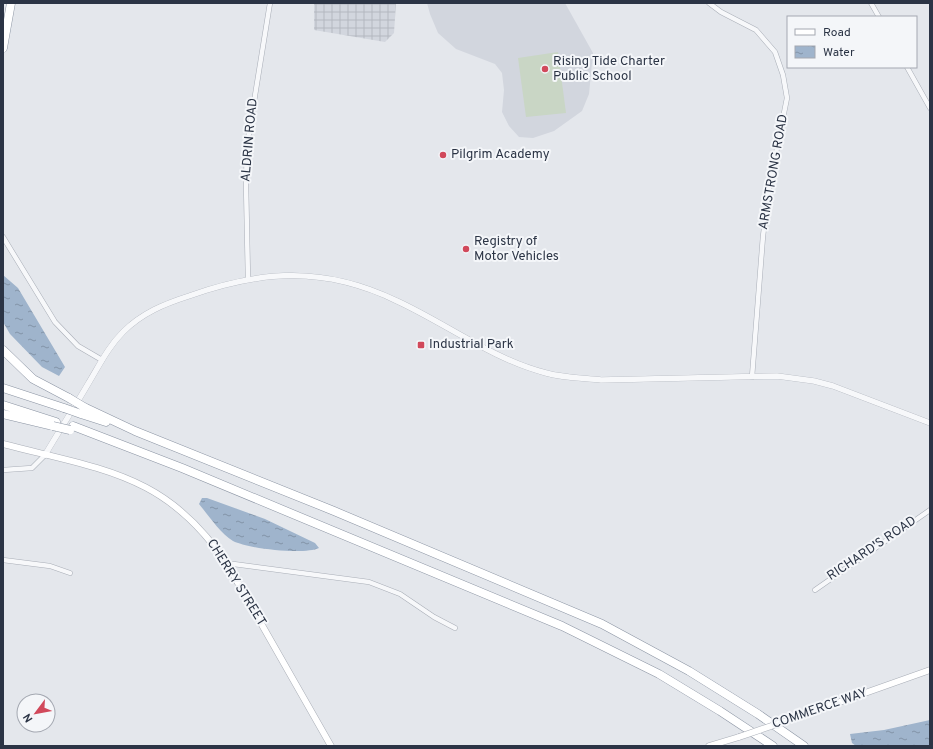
<svg xmlns="http://www.w3.org/2000/svg" width="933" height="749" viewBox="0 0 933 749" font-family="Overpass,sans-serif">
<style>
.built{fill:#d2d6de}
.industrial{fill:url(#industrial-grid)}
.pitch{fill:#c9d6c5}
.water{fill:url(#water-ripples)}
.lines{fill:none;stroke-linecap:round;stroke-linejoin:round}
.minor-casing{stroke:#a9aeb7;stroke-width:5.5}
.tertiary-casing{stroke:#a9aeb7;stroke-width:6}
.secondary-casing{stroke:#a9aeb7;stroke-width:7}
.motorway-casing{stroke:#8b94a3;stroke-width:9}
.minor{stroke:#f7f8fa;stroke-width:4.5}
.tertiary{stroke:#f7f8fa;stroke-width:5.5}
.secondary{stroke:#fff;stroke-width:6}
.motorway{stroke:#fff;stroke-width:8}
.secondary-bridge-casing{stroke:#a9aeb7;stroke-width:7;stroke-linecap:butt}
.motorway-bridge-casing{stroke:#8b94a3;stroke-width:9;stroke-linecap:butt}
.secondary-bridge{stroke:#fff;stroke-width:6}
.motorway-bridge{stroke:#fff;stroke-width:8}
.poi-dot{fill:#d1495b;stroke:#f4f6f9;stroke-width:1.5}
.labels{text-anchor:middle;dominant-baseline:central;stroke-width:4;stroke-linejoin:round;paint-order:stroke}
.poi-label{font-size:13px;fill:#2b3445;stroke:#f4f6f9;text-anchor:start}
.street-label{font-size:13px;fill:#2b3445;stroke:#f4f6f9}
</style>
<defs>
<pattern id="industrial-grid" width="8" height="8" patternUnits="userSpaceOnUse"><rect width="8" height="8" fill="#d2d6de"/><path d="M0 4h8M4 0v8" fill="none" stroke="#b4b8c0"/></pattern>
<pattern id="water-ripples" width="26" height="14" patternUnits="userSpaceOnUse"><rect width="26" height="14" fill="#9fb4cc"/><path d="M2 4q2-2 4 0t4 0M15 11q2-2 4 0t4 0" fill="none" stroke="#8293a7"/></pattern>
</defs>
<rect width="100%" height="100%" fill="#e4e7ec"/>
<path class="built" d="M427 3H565L593 53 589 94 582 111 554 131 533 138 519 137 509 126 502 112 504 90 502 73 495 64 456 49 438 33 430 14Z"/>
<path class="industrial" d="M314 3H396L394 33 385 42 314 30Z"/>
<path class="pitch" d="M558 52 566 113 526 117 518 58Z"/>
<path class="water" d="M3 275 18 288 65 367 59 376 42 367 10 334 3 322Z
M202 498H207L265 519 315 543 319 548C304 555 249 549 233 541 220 533 209 516 199 504Z
M930 720V746H856L852 743 850 734 884 730Z"/>
<g class="lines">
<defs>
<path id="minor" d="M709 3 721 12 756 30 775 52 783 75 787 98 770 183 763 236 752 377
M871 3 879 17
M907 67 930 108
M3 237 55 322 78 346 102 360
M248 279 246 184 247 145 270 3
M3 470 32 468 45 455
M3 560 50 566 70 573
M226 563 369 582 400 594 434 617 455 628
M815 590 930 510"/>
<path id="tertiary" d="M45 455C59 431 74 408 88 384 99 366 108 347 123 332 142 313 164 304 189 296 262 270 325 266 397 301 447 324 492 359 546 373 564 378 583 378 601 380L777 376 814 381 833 386 930 423"/>
<path id="secondary" d="M3 444C103 470 170 474 230 569L331 746
M786 721 930 670
M709 746 739 737"/>
<path id="motorway" d="M3 48 11 3
M3 350 33 379 69 398
M3 388 64 408
M3 405 56 422
M84 407 135 431 334 511 602 624 689 671 758 714 804 746
M3 414 49 425
M81 414 106 422
M73 426 182 468 562 626 659 674 720 711 773 746"/>
</defs>
<use href="#minor" class="minor-casing"/>
<use href="#tertiary" class="tertiary-casing"/>
<use href="#secondary" class="secondary-casing"/>
<use href="#motorway" class="motorway-casing"/>
<use href="#minor" class="minor"/>
<use href="#tertiary" class="tertiary"/>
<use href="#secondary" class="secondary"/>
<use href="#motorway" class="motorway"/>
<defs>
<path id="secondary-bridge" d="M739 737 786 721"/>
<path id="motorway-bridge" d="M69 398 84 407
M64 408 81 414
M53 426 70 430"/>
</defs>
<use href="#secondary-bridge" class="secondary-bridge-casing"/>
<use href="#motorway-bridge" class="motorway-bridge-casing"/>
<use href="#secondary-bridge" class="secondary-bridge"/>
<use href="#motorway-bridge" class="motorway-bridge"/>
</g>
<g class="poi-dot">
<circle cx="545" cy="69" r="4"/>
<circle cx="443" cy="155" r="4"/>
<circle cx="466" cy="249" r="4"/>
<rect x="417" y="341" width="8" height="8" rx="2"/>
</g>
<g class="labels">
<g class="poi-label">
<text x="553" y="62">Rising Tide Charter<tspan x="553" dy="15">Public School</tspan></text>
<text x="451" y="155">Pilgrim Academy</text>
<text x="474" y="242">Registry of<tspan x="474" dy="15">Motor Vehicles</tspan></text>
<text x="429" y="345">Industrial Park</text>
</g>
<g class="street-label">
<text transform="translate(250 140) rotate(-85)">ALDRIN ROAD</text>
<text transform="translate(774 172) rotate(-80)">ARMSTRONG ROAD</text>
<text transform="translate(872 549) rotate(-34)">RICHARD'S ROAD</text>
<text transform="translate(236 583) rotate(58)">CHERRY STREET</text>
<text transform="translate(820 709) rotate(-19)">COMMERCE WAY</text>
</g>
</g>
<rect width="933" height="749" fill="none" stroke="#2b3445" stroke-width="8"/>
<rect x="787" y="16" width="130" height="52" fill="#f4f6f9" stroke="#a4a8b1"/>
<rect x="795" y="29" width="20" height="6" fill="#ffffff" stroke="#a4a8b1"/>
<text x="823" y="36" font-size="12" fill="#2b3445">Road</text>
<rect x="795" y="46" width="20" height="12" fill="url(#water-ripples)" stroke="#a4a8b1"/>
<text x="823" y="56" font-size="12" fill="#2b3445">Water</text>
<g transform="translate(36 713) rotate(238)"><circle r="19" fill="#f4f6f9" stroke="#a4a8b1"/>
<path d="M0-3L7 15L0 10L-7 15Z" fill="#d1495b"/>
<text y="-6" font-size="11" font-weight="bold" text-anchor="middle" fill="#2b3445">N</text>
</g>
</svg>
